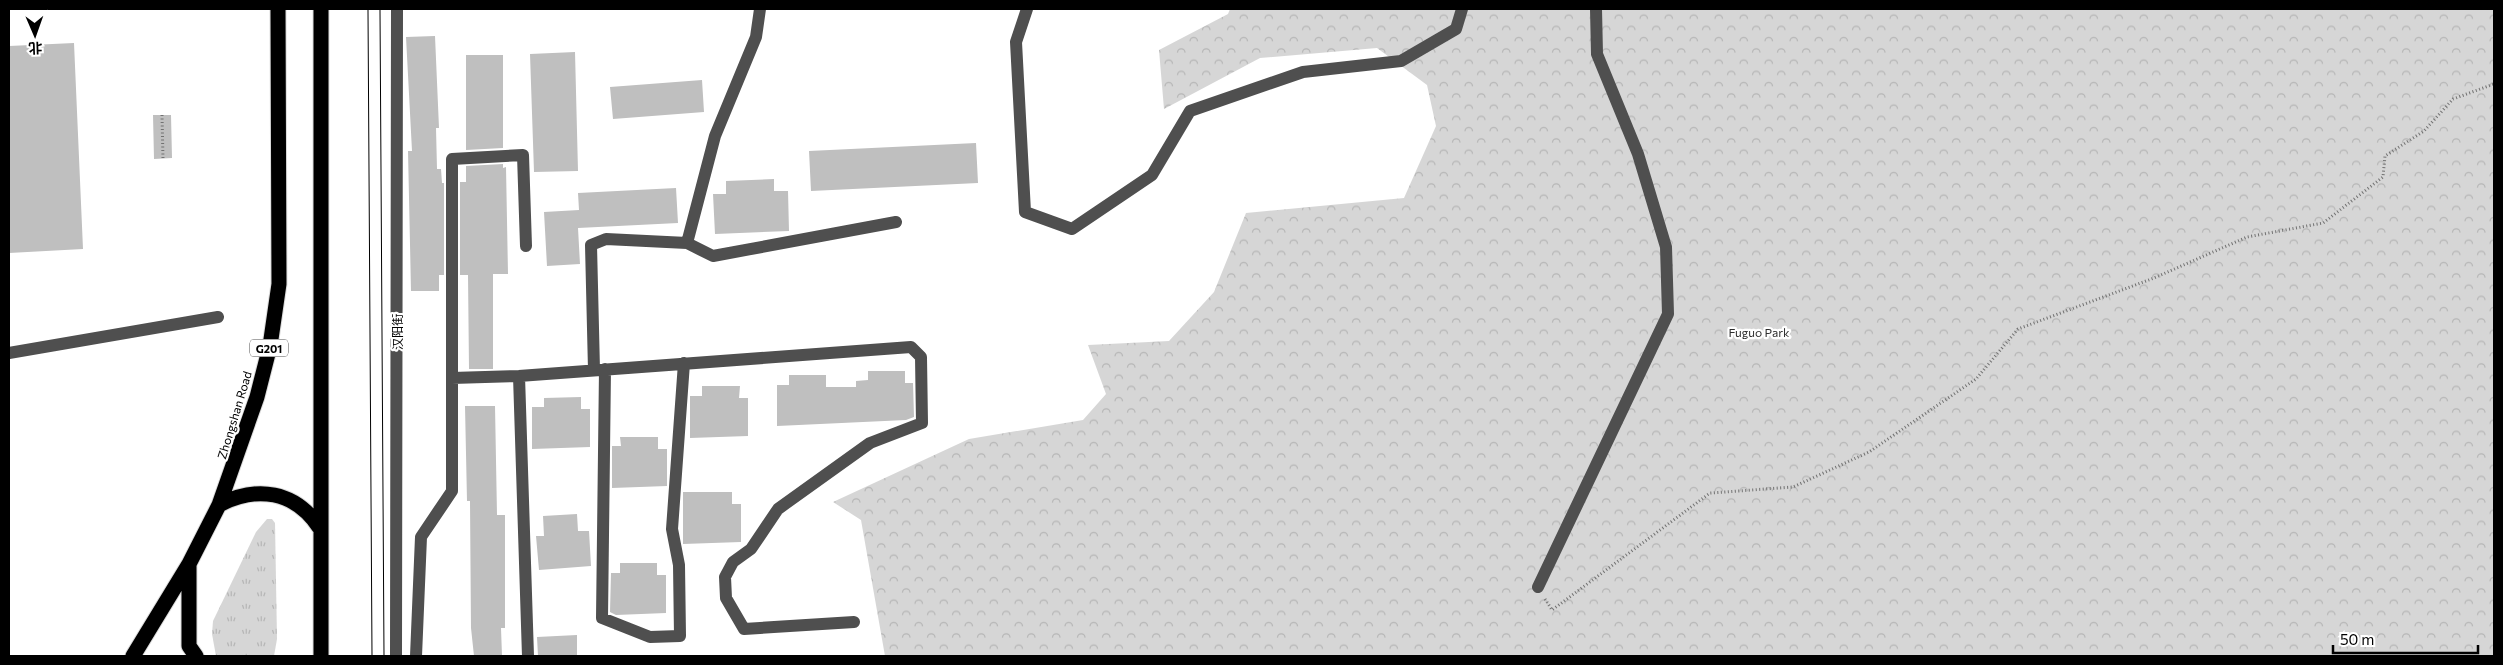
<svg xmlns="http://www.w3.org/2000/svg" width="2503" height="665" viewBox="0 0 2503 665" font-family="Commissioner,'Noto Sans SC',sans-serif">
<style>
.grass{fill:url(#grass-tufts)}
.forest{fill:url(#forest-crowns)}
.building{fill:#bfbfbf}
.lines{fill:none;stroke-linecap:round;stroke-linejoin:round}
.highway-casing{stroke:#dbdbdb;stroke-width:17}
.path{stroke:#717171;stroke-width:3;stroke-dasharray:1 2.5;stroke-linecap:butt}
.minor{stroke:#4f4f4f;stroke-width:12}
.highway{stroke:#000;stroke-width:15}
.tram{stroke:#000;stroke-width:1}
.labels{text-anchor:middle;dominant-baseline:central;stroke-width:4.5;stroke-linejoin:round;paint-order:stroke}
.shield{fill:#fff;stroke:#4c4c4c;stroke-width:1}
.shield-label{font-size:11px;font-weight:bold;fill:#000}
.street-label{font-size:12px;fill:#000;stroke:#fff}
.park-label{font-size:12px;fill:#2d2d2d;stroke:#fff}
</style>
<defs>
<pattern id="grass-tufts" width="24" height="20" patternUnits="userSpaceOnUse" patternTransform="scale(1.25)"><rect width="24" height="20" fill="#d6d6d6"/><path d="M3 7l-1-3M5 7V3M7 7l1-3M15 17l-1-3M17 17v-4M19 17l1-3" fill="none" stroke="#b6b6b6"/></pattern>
<pattern id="forest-crowns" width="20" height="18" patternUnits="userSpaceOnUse" patternTransform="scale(1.25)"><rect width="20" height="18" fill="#d6d6d6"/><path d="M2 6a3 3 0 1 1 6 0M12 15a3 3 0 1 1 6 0" fill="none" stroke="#b6b6b6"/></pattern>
</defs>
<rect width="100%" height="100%" fill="#fff"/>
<path class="grass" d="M267 519H272L275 523 277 639 274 656H216L212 634 213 621 256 532Z"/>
<path class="forest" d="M1230 9H2494V656H885L861 520 833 502 969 439 1083 420 1106 394 1088 345 1169 341 1214 292 1246 213 1404 198 1436 126 1427 85 1377 48 1260 58 1164 109 1159 50 1228 14Z"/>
<path class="building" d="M435 36 439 128H436L437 169H441L442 183H444V275H439V291H411L408 151H412L406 37Z
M74 43 83 249 9 253V46Z
M575 52 578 171 534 172 530 54Z
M466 55H503V148L466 150Z
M702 80 704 112 613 119 610 87Z
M153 115H171L172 158 154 159Z
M976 143 978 183 811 191 809 151Z
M503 164V168L506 167 508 274H493V369H469L468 275H460V182H466V166Z
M774 179V191H788L789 231 715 234 713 194H726V181Z
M676 188 678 223 578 228 580 264 547 266 544 212 579 210 578 193Z
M868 371H905V383H913L914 417 906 420 777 426V385H789V375H826V387H856V381L868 380Z
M702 386H740L739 398H748V436L690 438V396H702Z
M581 397V409H590V447L532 449V407H544V398Z
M465 406H495L497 515H505V628H501L502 656H474L471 628 470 501H467Z
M620 437H658V449H667V486L612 488V446H621Z
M683 492H732V504H741V542L683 544Z
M577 514 578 531H589L591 566 539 570 536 536H544L543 516Z
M620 563H657V575H666V613L616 615 610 612 611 573H620Z
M577 635V656H538L537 637Z"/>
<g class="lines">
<defs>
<path id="highway" d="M321 9V656
M219 505C257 485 295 491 319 527
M189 566V646L196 656
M133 656 189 564 219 505 257 397 270 346 279 284 278 9"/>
</defs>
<use href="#highway" class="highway-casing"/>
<path class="path" d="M162 115 163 159
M1545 599 1552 610 1710 493 1793 487 1869 452 1976 379 2018 329 2154 278 2247 237 2323 223 2383 177 2385 156 2424 131 2453 99 2494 84"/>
<path class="minor" d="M1027 9 1016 42 1025 212 1072 229 1152 175 1190 111 1303 72 1401 61 1456 29 1462 9
M687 243 715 136 756 37 760 9
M9 353 218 317
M605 369 602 618 650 637 680 636 679 565 672 529 684 363
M594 370 591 245 606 239 687 243 713 256 896 222
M519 376 528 656
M452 378 519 376 911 347 921 357 922 423 870 443 778 509 751 549 733 562 725 577 726 598 744 629 854 622
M1538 587 1668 314 1666 247 1638 154 1597 54 1596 9
M396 656 397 9
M416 656 421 537 452 491V159L523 155 526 246"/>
<use href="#highway" class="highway"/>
<path class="tram" d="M368 9 372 656
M380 9 384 656"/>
</g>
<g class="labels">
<rect class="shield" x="250" y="339.5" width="38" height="17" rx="4"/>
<g class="shield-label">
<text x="269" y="348">G201</text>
</g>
<g class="street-label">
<text transform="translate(397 332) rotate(-90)">汉阳街</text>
<text transform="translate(234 415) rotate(-73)">Zhongshan Road</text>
</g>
<g class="park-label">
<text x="1759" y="332">Fuguo Park</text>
</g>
</g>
<rect width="2503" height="665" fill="none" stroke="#000000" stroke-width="20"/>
<g transform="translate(35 35) rotate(178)" stroke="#ffffff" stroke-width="4" paint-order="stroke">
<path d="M0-4L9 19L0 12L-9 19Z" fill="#000000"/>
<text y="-8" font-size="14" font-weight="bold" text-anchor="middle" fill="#000000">北</text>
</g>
<path d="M2333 645v8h145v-8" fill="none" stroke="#000000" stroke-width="2.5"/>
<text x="2340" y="645" font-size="15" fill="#000000" stroke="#ffffff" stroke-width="4" paint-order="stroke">50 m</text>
</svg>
